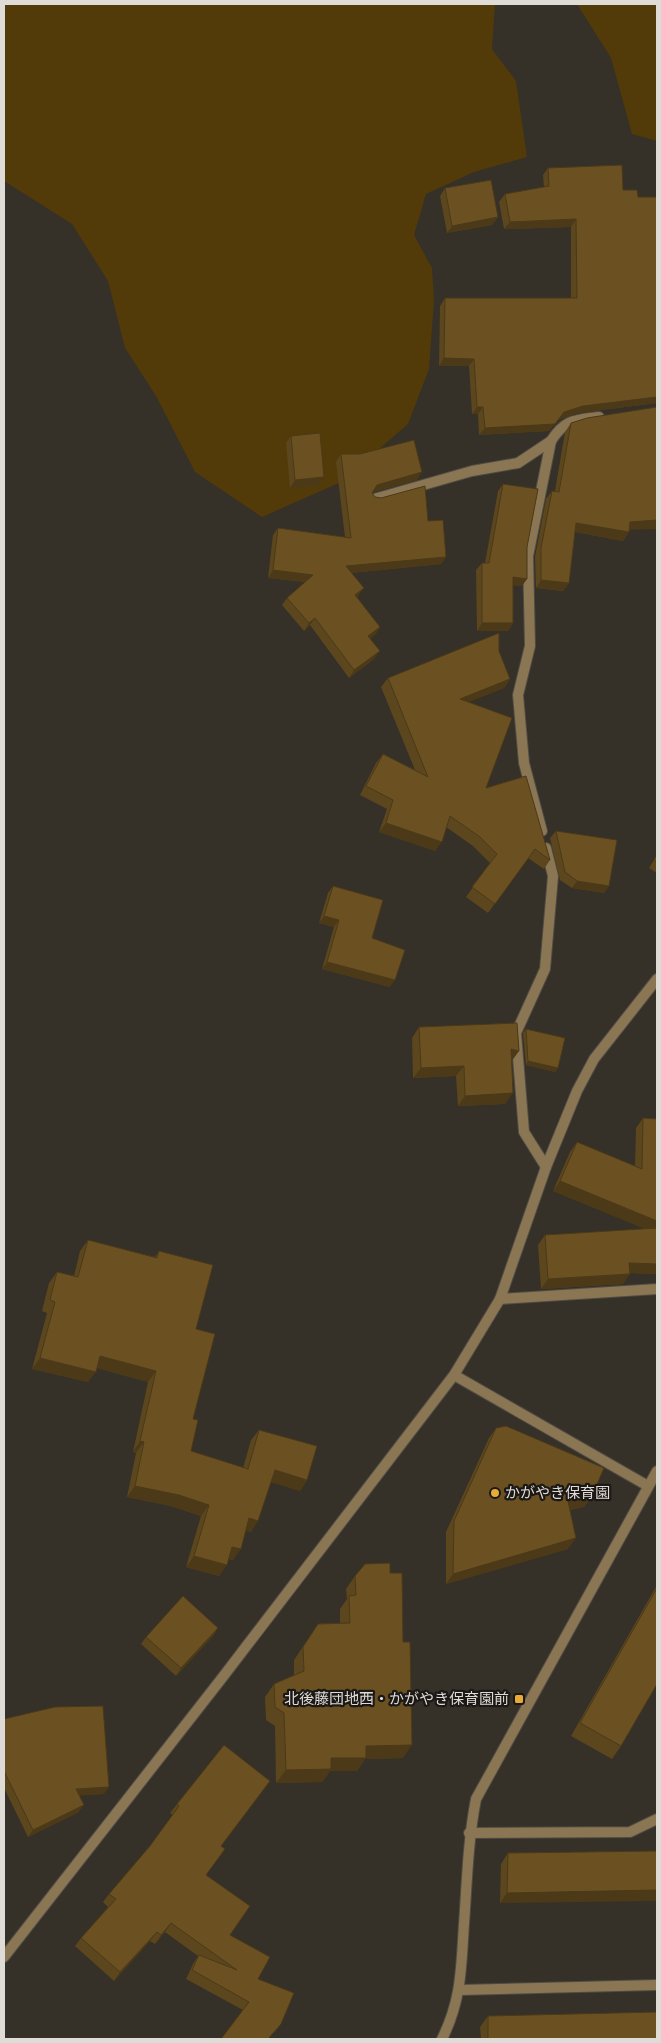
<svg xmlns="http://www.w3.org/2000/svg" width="661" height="2043" viewBox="0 0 661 2043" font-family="'Work Sans','Noto Sans JP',sans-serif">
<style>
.green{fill:#533a09}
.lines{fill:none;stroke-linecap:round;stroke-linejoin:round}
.service-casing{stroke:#504c44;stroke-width:12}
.minor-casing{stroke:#504c44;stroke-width:12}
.tertiary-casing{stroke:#504c44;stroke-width:12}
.service{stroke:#8b7654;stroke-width:10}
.minor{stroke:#8b7654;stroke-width:10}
.tertiary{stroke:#8b7654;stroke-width:10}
.wall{fill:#5c461d}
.shaded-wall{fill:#4b3918}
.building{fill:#6b5122;stroke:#4b3918}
.poi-dot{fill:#e8ab37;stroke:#1b1815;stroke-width:2}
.labels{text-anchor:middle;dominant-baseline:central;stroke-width:4.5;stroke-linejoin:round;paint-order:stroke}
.poi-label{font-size:15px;fill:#dfdcd7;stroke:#1b1815;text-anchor:start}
</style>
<rect width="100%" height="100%" fill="#353028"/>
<path class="green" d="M4 4H495L492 49 516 81 527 157 474 172 426 194 414 235 432 268 434 301 429 369 408 424 341 482 262 517 195 472 156 396 125 348 108 281 72 224 4 181Z
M577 4H657V141L632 134 611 58Z"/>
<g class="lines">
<defs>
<path id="service" d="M374 499 472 471 518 463 551 441
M542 831 524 763 518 695 530 646 528 556 551 441
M546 848 553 876 545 969 516 1033 524 1132 546 1167"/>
<path id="minor" d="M551 441C565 419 575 420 599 417
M500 1299 657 1289
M469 1833 630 1832 657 1819
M460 1990 657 1985"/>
<path id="tertiary" d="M454 1375 648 1486
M4 1957 222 1678 454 1375 500 1299 546 1167 577 1091 594 1059 657 979
M442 2039C462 1999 461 1967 464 1924 467 1882 468 1840 476 1799L657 1471"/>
</defs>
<use href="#service" class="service-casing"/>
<use href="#minor" class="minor-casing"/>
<use href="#tertiary" class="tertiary-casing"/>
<use href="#service" class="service"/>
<use href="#minor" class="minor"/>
<use href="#tertiary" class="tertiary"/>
</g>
<path class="wall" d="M548 168 623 190 638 197H657V403L578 413 558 420 549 431 479 435 478 414H472L469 366H439L440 306 445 298H571V227L504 229 499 202 505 194 544 187 543 175Z
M445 188 498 217 492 225 447 233 440 196Z
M571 423 629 530V532L623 541 575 532 569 583 563 591 536 588 535 557 546 499 552 491H555L565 432Z
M291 436 319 485 290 488 286 443Z
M341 454 417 480 373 492 372 493 375 497 428 521 446 557 441 564 351 573 359 595 357 597 380 627 375 635 370 638 374 659 349 678 310 625 304 631 282 605 287 598 305 582 268 578 273 535 278 528 345 537 336 462Z
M503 484 527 547 522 586 513 585V623L508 631H477L476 570 482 563H485L498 491Z
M499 651 510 679 504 688 468 702 486 788 550 860 544 869 528 858 488 913 466 897 490 863 473 846 446 827 435 851 379 832 387 809 360 795 376 763 383 754 415 770 381 687 388 678Z
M556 831 609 886 604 893 572 888 560 880 550 838Z
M657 855V873L649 868Z
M333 886 372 938 390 987 322 969 334 927 319 923 328 893Z
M419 1027 511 1062 505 1104 458 1106 456 1076 413 1078 412 1038Z
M526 1029 558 1068 555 1072 526 1065 523 1033Z
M643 1118 657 1119V1274L630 1273 623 1284 541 1289 538 1245 545 1235 646 1229 553 1191 570 1152 577 1142 635 1166 636 1128Z
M88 1240 155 1257 159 1251 196 1329 191 1451 243 1468 251 1440 259 1430 307 1480 300 1491 271 1482 251 1532 246 1530 233 1560 229 1559 219 1576 186 1567 201 1516 171 1506 127 1497 136 1453 133 1452 148 1382 97 1368 88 1382 32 1369 47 1313 42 1311 49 1283 57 1272 74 1276 80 1251Z
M496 1428 592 1496 584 1507 570 1510 568 1549 446 1584V1532L489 1438Z
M355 1576 403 1758 365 1759 357 1771H330L322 1782 276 1783 275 1726 266 1720 265 1697 274 1684 294 1675V1660L318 1624 340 1623V1609L347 1599 346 1589Z
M657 1585V1684L621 1746 612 1759 571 1736Z
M218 1628 213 1636 176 1676 141 1644 146 1637Z
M4 1719 104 1794 80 1795 79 1812 28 1837 4 1788Z
M264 1789 221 1846 206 1875 230 1935 258 1979 281 2024 275 2032 243 2010 186 1979 193 1964 198 1956 165 1932 155 1944 150 1941 114 1981 75 1946 81 1938 108 1907 103 1902 109 1894 150 1846 173 1815 170 1813 177 1804Z
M657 1851 500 1903 501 1864 508 1853Z
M488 2016 657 2039H481L480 2027Z"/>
<path class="shaded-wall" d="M498 217 492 225 447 233 452 226Z
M576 219 571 227 504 229 510 222Z
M444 358 474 359 469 366H439Z
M657 397V403L578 413 558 420 549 431 479 435 485 428 564 412 583 406Z
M477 407H483L478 414H472Z
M422 472 417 480 372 492 377 485Z
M324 477 319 485 290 488 295 480Z
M657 520V529L625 530 630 522Z
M576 523 629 532 623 541 570 531Z
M446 557 441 564 341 574 346 566Z
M273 570 313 575 308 582 268 578Z
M513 577 527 579 522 586 508 585Z
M541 580 569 583 563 591 536 588Z
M364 588 359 595 350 602 355 595Z
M315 618 310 625 304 631 309 623Z
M482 623H513L508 631H477Z
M380 627 375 635 363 644 368 636Z
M380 651 374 659 349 678 354 670Z
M510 679 504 688 454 708 460 699Z
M386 823 442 842 435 851 379 832Z
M577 881 609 886 604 893 572 888Z
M324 916 339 920 334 927 319 923Z
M327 962 395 980 390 987 322 969Z
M511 1049 519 1051 511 1062Z
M528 1061 558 1068 555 1072 526 1065Z
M464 1066 456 1076 413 1078 421 1068Z
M513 1093 505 1104 458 1106 465 1096Z
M560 1181 657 1221V1234L553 1191Z
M629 1263 657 1264V1274L622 1273Z
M630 1274 623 1284 541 1289 548 1279Z
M100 1356 156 1371 148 1382 93 1367Z
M40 1358 96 1372 88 1382 32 1369Z
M140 1441 144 1442 136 1453 133 1452Z
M275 1470 307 1480 300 1491 267 1481Z
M135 1486 179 1495 209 1505 201 1516 171 1506 127 1497Z
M592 1496 584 1507 560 1512 568 1501Z
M249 1518 258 1521 251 1532 242 1529Z
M576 1538 568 1549 446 1584 453 1574Z
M232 1547 241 1549 233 1560 225 1557Z
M194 1556 227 1565 219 1576 186 1567Z
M218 1628 213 1636 176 1676 181 1668Z
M412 1745 403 1758 365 1759 357 1771H330L322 1782 276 1783 286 1770 331 1758 366 1746Z
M109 1787 104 1794 72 1796 76 1789Z
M84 1805 79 1812 28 1837 33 1830Z
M657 1890V1901L500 1903 507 1893Z
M171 1923 165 1932 155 1944 161 1935Z
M157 1932 150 1941 114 1981 120 1972Z"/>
<path class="building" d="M622 165 623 190H637L638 197H657V397L583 406 564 412 555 424 485 428 483 407H477L474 359 444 358 445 298H577L576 219 510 222 505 194 549 186 548 168Z
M491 180 498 217 452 226 445 188Z
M657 407V520L630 522 629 532 576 523 569 583 541 580V548L552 491 559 492 571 423 587 418Z
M320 433 324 477 295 480 291 436Z
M414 440 422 472 377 485 372 493 375 497 381 498 425 486 428 521 443 520 446 557 346 566 364 588 355 595 380 627 368 636 380 651 354 670 315 618 309 623 287 598 313 575 273 570 278 528 351 538 341 454H360Z
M503 484 538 489 527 547V579L513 577V623H482V563H489Z
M499 633V651L510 679 460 699 512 718 486 788 526 776 550 860 535 849 495 904 472 887 497 854 480 837 450 816 442 842 386 823 393 800 366 786 383 754 428 777 388 678Z
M556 831 617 840 609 886 577 881 565 872Z
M657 855V862L654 860Z
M333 886 383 900 372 938 405 950 395 980 327 962 339 920 324 916Z
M517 1023 519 1051 511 1049 513 1093 465 1096 464 1066 421 1068 419 1027Z
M526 1029 565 1038 558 1068 528 1061Z
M643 1118 657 1119V1221L560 1181 577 1142 642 1169Z
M657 1228V1264L629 1263 630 1274 548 1279 545 1235Z
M88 1240 157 1258 159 1251 213 1265 196 1329 215 1334 193 1419 198 1420 191 1451 248 1469 259 1430 317 1446 307 1480 275 1470 258 1521 249 1518 241 1549 232 1547 227 1565 194 1556 209 1505 179 1495 135 1486 144 1442 140 1441 156 1371 100 1356 96 1372 40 1358 55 1302 50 1300 57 1272 78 1277Z
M506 1426 604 1468 592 1496 568 1501 576 1538 453 1574 454 1521 496 1428Z
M390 1563V1573H402L403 1642H410L412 1745 366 1746V1758H331V1769L286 1770 284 1713 275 1707 274 1684 304 1671 303 1647 318 1624 350 1623 349 1596 356 1595 355 1576 365 1564Z
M657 1588V1684L621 1746 580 1723Z
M183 1596 218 1628 181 1668 146 1637Z
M103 1706 109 1787 76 1789 84 1805 33 1830 4 1771V1719L55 1707Z
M224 1745 270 1781 221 1846 225 1849 206 1875 250 1906 230 1935 270 1957 258 1979 294 1993 281 2024 268 2039H221L249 2002 192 1970 199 1955 237 1970 171 1923 161 1935 157 1932 120 1972 81 1938 116 1899 109 1894 150 1846 179 1806 177 1804Z
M657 1851V1890L507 1893 508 1853Z
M657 2012V2039H488V2016Z"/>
<g class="poi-dot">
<circle cx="495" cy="1493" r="5"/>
<rect x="514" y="1694" width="10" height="10" rx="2.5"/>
</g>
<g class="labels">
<g class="poi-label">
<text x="505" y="1493">かがやき保育園</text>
<text x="509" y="1699" text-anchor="end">北後藤団地西・かがやき保育園前</text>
</g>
</g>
<rect width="661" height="2043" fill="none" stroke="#dfdcd7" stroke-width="10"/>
</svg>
